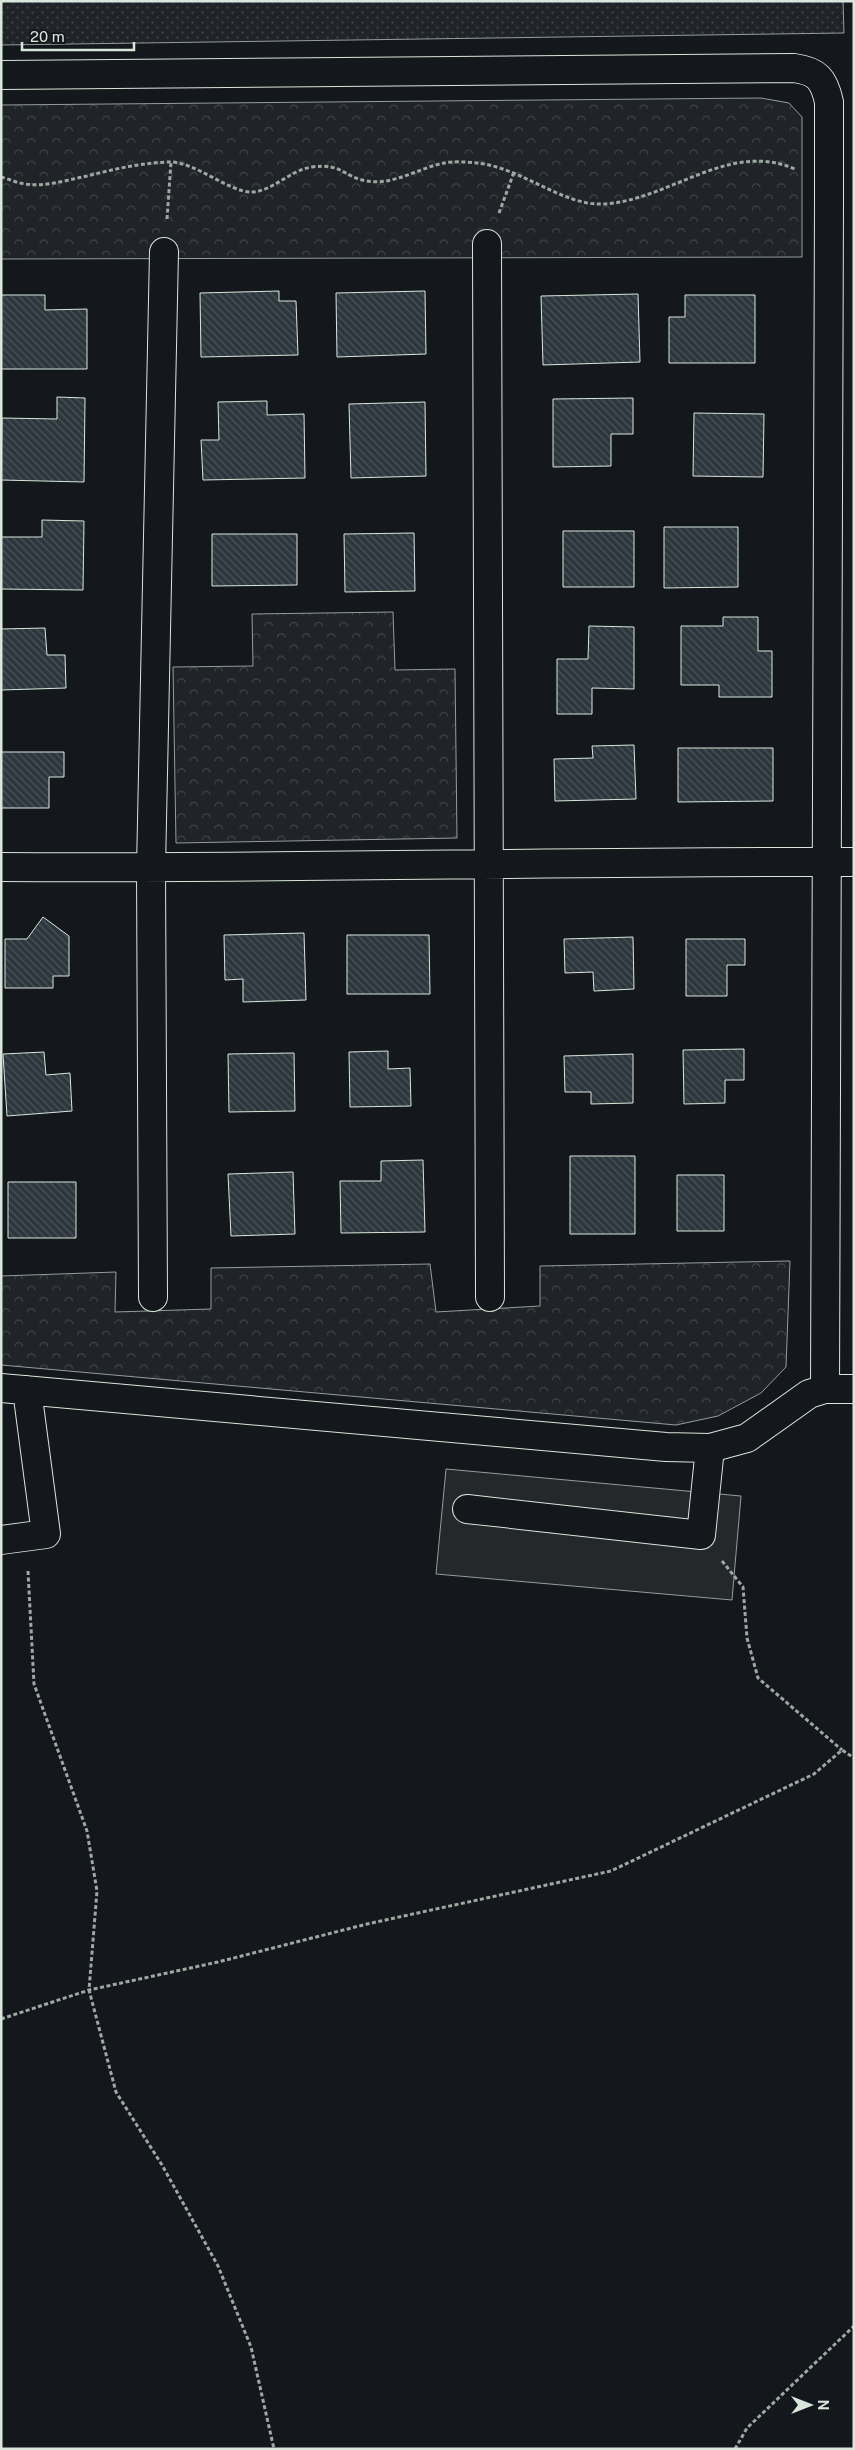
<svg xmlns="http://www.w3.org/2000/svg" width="855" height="2450" viewBox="0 0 855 2450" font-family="'Public Sans',sans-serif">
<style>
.grass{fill:url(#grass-dots);stroke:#939e99}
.park{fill:url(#park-crowns);stroke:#939e99}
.parking{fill:#24282b;stroke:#939e99}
.building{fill:url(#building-back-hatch);stroke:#d8e6dc}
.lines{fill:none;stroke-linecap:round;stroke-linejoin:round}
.minor-casing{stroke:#d8e6dc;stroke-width:30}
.path{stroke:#9da8a2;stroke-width:3;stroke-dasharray:4 2.5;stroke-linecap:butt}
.minor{stroke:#14181c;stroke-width:28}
</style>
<defs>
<pattern id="grass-dots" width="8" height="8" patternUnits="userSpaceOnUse" patternTransform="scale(1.25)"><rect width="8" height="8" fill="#202428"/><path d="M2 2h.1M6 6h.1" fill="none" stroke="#404447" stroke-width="1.8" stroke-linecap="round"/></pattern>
<pattern id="park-crowns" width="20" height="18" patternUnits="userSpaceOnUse" patternTransform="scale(1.25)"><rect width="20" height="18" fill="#202428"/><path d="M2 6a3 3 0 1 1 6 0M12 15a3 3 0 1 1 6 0" fill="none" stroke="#404447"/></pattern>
<pattern id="building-back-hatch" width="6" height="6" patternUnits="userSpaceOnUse" patternTransform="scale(1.25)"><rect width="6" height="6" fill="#2c363c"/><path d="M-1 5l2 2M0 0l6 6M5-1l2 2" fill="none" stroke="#4a5358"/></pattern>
</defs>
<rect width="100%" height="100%" fill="#14181c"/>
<path class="grass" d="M1 1H843L844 33 1 45Z"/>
<path class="park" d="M761 98 789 103 802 117V257L1 259V105Z
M393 612 395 670 455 669 457 838 176 843 173 667 253 666 252 614Z
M790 1261 786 1367 761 1393 718 1416 676 1425 1 1365V1276L116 1272 115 1312 211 1309V1268L430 1264 436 1312 540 1306V1266Z"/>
<path class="parking" d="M446 1469 741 1496 732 1600 436 1574Z"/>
<path class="building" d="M279 291V301H296L298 355 201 357 200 293Z
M425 291 426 354 337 357 336 293Z
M638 294 640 362 543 365 541 296Z
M1 295H45V310L87 309V369H1Z
M685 295H755V363H669V317H685Z
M57 397 85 398 84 482 1 480 2 418 57 419Z
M633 398V434H611V466L553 467V399Z
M267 401V415L304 414 305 478 203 480 201 440H219L218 402Z
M425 402 426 476 351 478 349 404Z
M694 413 764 414 763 477 693 476Z
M42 520 84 521 83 590 1 589V537H42Z
M664 527H738V587L664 588Z
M563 531H634V587H563Z
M414 533 415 591 345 592 344 534Z
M212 534H297V585L212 586Z
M723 617H758V651H772V697H719V685H681V626H723Z
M589 626 634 627V689L592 688V714H557V659H588Z
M45 628 47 655H65L66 688 1 690V629Z
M634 745 636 799 555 801 554 759 593 758 592 746Z
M678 748H773V801L678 802Z
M1 752H64V777H49V808H1Z
M43 917 69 936V976H53V988H5V939H27Z
M304 933 306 1000 243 1002V979L225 980 224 935Z
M347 935H429L430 994H347Z
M633 937 634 989 594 991 593 972 565 973 564 939Z
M686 939H745V965H727V996H686Z
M744 1049V1080H725V1103L684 1104 683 1050Z
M388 1051V1069L410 1068 411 1106 350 1107 349 1052Z
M44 1052 46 1075 70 1073 72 1111 7 1116 3 1054Z
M294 1053 295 1111 229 1112 228 1054Z
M633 1054V1103L591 1104V1092H565L564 1056Z
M570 1156H635V1234H570Z
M423 1160 425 1232 341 1233 340 1181H381V1161Z
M293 1172 295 1234 231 1236 228 1174Z
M677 1175H724V1231H677Z
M8 1182H76V1238H8Z"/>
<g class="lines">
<defs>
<path id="minor" d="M1 75 794 68C817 71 824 79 829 102V199L825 1389
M487 244 490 1297
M1 867C285 869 570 861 854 862
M153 1297 151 868 164 252
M1 1388 666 1447 710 1448 747 1438 809 1394 825 1389H854
M467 1509 701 1535 710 1448
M1 1540 46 1534 27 1390"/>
</defs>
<use href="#minor" class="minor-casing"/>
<path class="path" d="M1 177C9 179 17 183 25 184 46 187 67 180 87 176 114 169 141 163 169 162 194 161 229 192 251 192 272 192 290 170 312 167 343 163 343 177 367 181 392 186 419 168 444 163 453 161 467 162 477 163 520 167 563 206 603 204 669 201 728 140 795 169
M499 213 514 172
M167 219 171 162
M722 1561 743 1587 747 1638 758 1678 842 1750
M28 1571 34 1684 87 1831 97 1891 89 1990 116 2092 162 2165 218 2266 251 2347 274 2449
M1 2019 89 1990 218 1962 367 1924 611 1871 814 1774 842 1750 854 1758
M735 2449 747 2428 854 2326"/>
<use href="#minor" class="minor"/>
</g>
<rect width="855" height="2450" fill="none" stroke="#d8e6dc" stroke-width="5"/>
<g transform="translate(810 2405) rotate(90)" stroke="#14181c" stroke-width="4" paint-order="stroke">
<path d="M0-4L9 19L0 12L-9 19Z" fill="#d8e6dc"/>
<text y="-8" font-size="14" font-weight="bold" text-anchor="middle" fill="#d8e6dc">N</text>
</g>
<path d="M22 42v8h112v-8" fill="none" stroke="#d8e6dc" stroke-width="2.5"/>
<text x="30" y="42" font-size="15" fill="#d8e6dc" stroke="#14181c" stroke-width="4" paint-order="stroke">20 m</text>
</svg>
